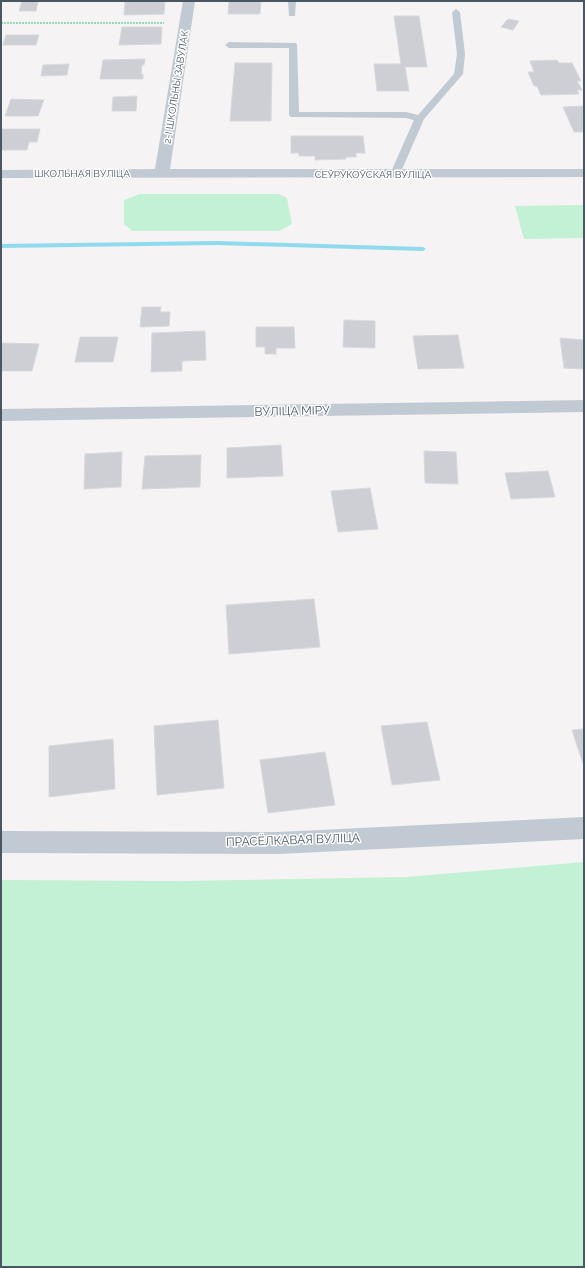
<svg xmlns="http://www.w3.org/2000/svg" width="585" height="1268" viewBox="0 0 585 1268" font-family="Raleway,sans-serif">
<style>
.green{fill:#c3f1d5}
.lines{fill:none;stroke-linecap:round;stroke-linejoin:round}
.stream{fill:#90daee;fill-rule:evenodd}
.building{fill:#cdcfd5;stroke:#d7d9de}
.path{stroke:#7ad0a6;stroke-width:1.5;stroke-dasharray:2 1;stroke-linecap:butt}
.service{fill:#c1cad2;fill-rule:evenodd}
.minor{fill:#c1cad2;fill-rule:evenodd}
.labels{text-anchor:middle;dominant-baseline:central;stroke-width:3;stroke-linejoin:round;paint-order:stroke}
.far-street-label{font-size:10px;fill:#4a5661;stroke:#fff}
.street-label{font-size:12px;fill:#4a5661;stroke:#fff}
</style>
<rect width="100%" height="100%" fill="#f5f3f3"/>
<path class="green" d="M140 194H279L287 198 292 224 279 231H132L124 224V200Z
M584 205V238L524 239 515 206Z
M584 862V1267H1V880L181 881 406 877Z"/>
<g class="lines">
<path class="stream" d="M217 241 423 247 426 249 423 251 217 245 1 248V244Z"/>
</g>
<path class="building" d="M22 1H38L36 11H19Z
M125 1H165L164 14 124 15Z
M229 1H261L260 14H228Z
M394 16H419L427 67H405L409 91H377L374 64H401Z
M508 19 519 21 513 30 501 27Z
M122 27H162L161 44 119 45Z
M6 35H39L36 45H3Z
M145 59 144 65H142L141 74H143V79H100L103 60Z
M557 60 559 63H572L581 81H577L582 90H577L579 94 541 95 537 86H534L528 72H534L530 61Z
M235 63H272L271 121H230Z
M69 64 67 75 41 76 43 65Z
M137 96 136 111H112L113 97Z
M11 99 44 100 38 116H5Z
M584 106V132H574L563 107Z
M1 129H40L37 142H29L27 150H1Z
M291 136H363L365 153H356V157H346V159L315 160V156H299V153H291Z
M142 307H161L160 312H170L169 326 140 327Z
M344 320 375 321V348L343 347Z
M256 327H294L295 348H276V354H265V347H256Z
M205 331 206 360 182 361V371L151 372 152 333Z
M458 335 464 368 418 369 413 336Z
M80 337H118L113 362H75Z
M560 338 584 340V369L564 368Z
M1 343 39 344 32 371H1Z
M281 445 283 476 227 478V448Z
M424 451 456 452 458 484 425 483Z
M122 452 121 487 84 489 85 454Z
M201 455 200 487 142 489 145 456Z
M548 471 555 497 511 499 505 473Z
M370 488 378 529 338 532 331 491Z
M314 599 320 647 229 654 226 605Z
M218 720 224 788 157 795 154 726Z
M427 722 440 780 392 785 381 726Z
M584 729V767L572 730Z
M113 739 115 789 49 797V746Z
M325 752 335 805 268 813 260 760Z"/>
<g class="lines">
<path class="path" d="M1 23H164"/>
<path class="service" d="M288 1H296L295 16H289Z
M456 9 460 12 465 54 463 74 424 119 400 174 395 177 390 174 414 120 406 118 291 117 289 115V48H229L225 45 229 42 296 43 297 45 299 112H406L418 115 454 74 457 54 452 12Z"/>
<path class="minor" d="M183 1H195L170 169H584V177L1 178V170L155 169Z
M584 400V412L1 421V409Z
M584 817V839L278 854 1 853V831L278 832Z"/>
</g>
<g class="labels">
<g class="far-street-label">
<text transform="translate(176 87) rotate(-81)">2-І ШКОЛЬНЫ ЗАВУЛАК</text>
<text x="82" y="173">ШКОЛЬНАЯ ВУЛІЦА</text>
<text x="373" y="174">СЕЎРУКОЎСКАЯ ВУЛІЦА</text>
</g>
<g class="street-label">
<text transform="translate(292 411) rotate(-1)">ВУЛІЦА МІРУ</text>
<text transform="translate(293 840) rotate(-2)">ПРАСЁЛКАВАЯ ВУЛІЦА</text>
</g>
</g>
<rect width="585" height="1268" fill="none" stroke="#4a5661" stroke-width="4"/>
</svg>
